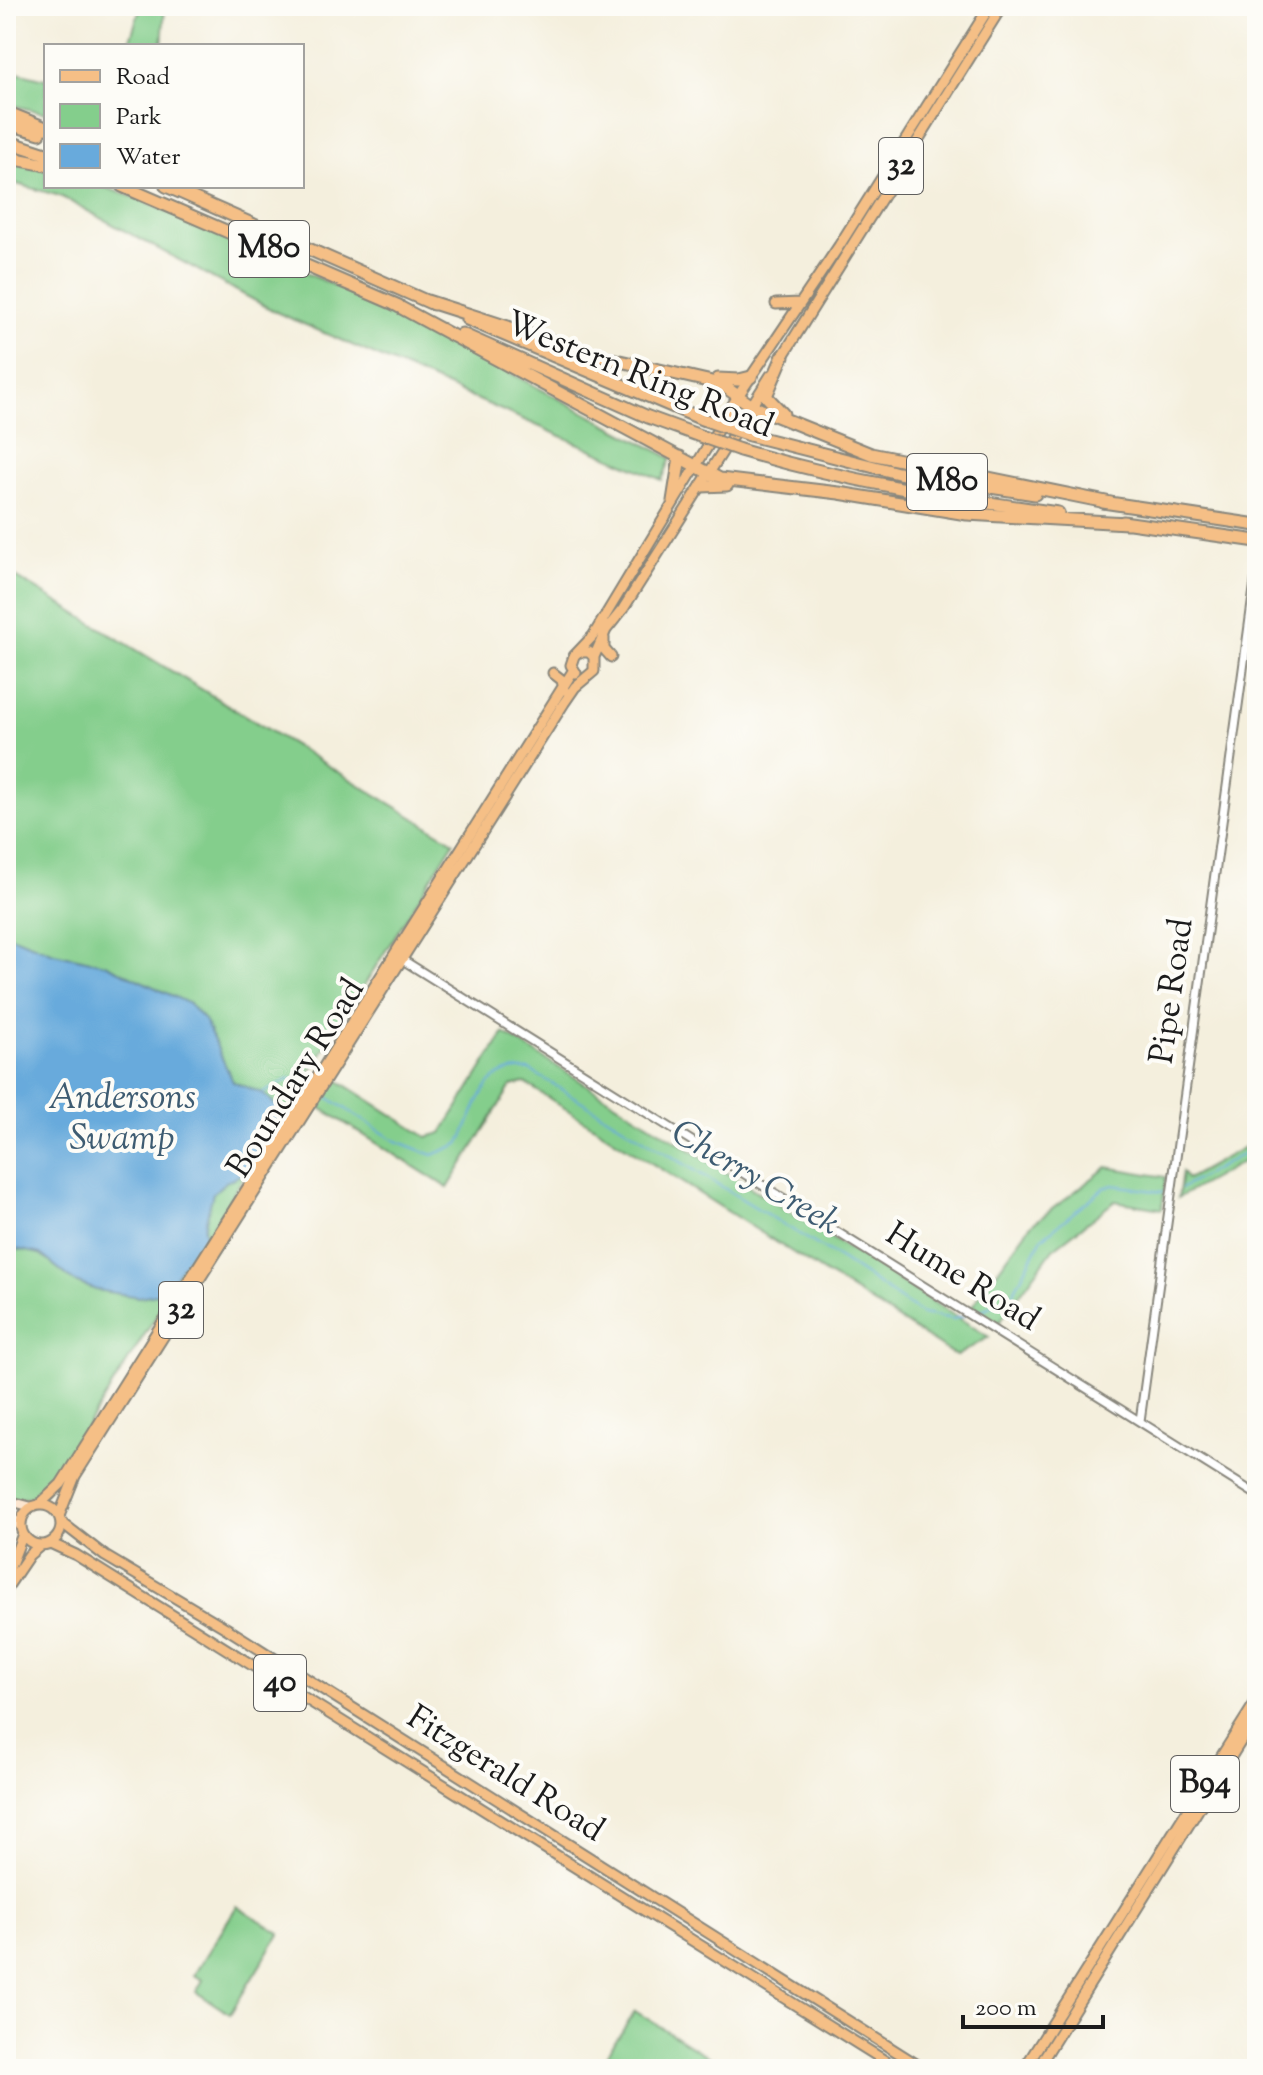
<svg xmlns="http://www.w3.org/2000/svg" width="1263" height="2075" viewBox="0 0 1263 2075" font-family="'Sorts Mill Goudy',serif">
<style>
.green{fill:#84ce8c;stroke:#507554;stroke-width:2}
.water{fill:#68aadc;stroke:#42637c;stroke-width:2}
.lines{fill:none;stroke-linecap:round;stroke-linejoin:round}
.stream{stroke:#68aadc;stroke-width:2}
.tertiary-casing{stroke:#88867c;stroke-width:11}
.secondary-casing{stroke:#88867c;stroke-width:12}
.primary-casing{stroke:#88867c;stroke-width:13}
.motorway-casing{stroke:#88867c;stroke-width:15}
.tertiary{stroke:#fff;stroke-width:7}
.secondary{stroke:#fbe5cf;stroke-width:8}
.primary{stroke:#f5bf86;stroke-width:9}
.motorway{stroke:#f5bf86;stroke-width:11}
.motorway-bridge-casing{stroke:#88867c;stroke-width:15;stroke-linecap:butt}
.motorway-bridge{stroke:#f5bf86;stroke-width:11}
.labels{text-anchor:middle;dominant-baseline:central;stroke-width:8;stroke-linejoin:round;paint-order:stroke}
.shield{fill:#fdfcf7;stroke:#605f5e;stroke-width:2}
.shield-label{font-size:32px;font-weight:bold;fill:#1c1c1c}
.street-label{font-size:34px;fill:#1c1c1c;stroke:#fdfcf7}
.water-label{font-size:36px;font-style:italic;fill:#3e5c72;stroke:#fdfcf7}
</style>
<rect width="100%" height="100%" fill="#fdfcf7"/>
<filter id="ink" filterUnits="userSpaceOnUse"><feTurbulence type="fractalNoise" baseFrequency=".0125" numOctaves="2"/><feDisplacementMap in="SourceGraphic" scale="16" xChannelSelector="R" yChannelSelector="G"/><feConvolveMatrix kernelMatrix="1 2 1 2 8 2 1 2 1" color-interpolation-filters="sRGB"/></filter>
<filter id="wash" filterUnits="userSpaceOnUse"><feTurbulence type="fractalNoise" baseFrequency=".006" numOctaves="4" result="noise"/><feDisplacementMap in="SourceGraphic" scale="32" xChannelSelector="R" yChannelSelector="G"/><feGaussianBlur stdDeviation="1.8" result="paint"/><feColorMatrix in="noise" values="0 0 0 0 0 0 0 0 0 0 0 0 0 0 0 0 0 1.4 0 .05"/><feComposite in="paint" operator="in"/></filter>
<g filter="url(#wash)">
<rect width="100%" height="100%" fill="#f4efdd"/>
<path class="green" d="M141 6H165L162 46H128Z
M6 61 17 72 46 79V113L6 104Z
M6 150 17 153 21 164 46 169V186H101L139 199 401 315 671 458 662 480 276 312 60 196 6 181Z
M6 571 454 842 45 1493 16 1500 6 1494Z
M504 1033 989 1337 956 1356 525 1083 511 1086 448 1188 321 1108 320 1104 336 1079 427 1137 442 1133Z
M1257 1140V1154L1178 1198 1182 1172 1187 1179Z
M1107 1167 1166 1177 1162 1209 1115 1201 1053 1249 999 1323 972 1306 1030 1226Z
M237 1906 280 1933 230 2014 196 1992 203 1980 194 1975Z
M635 2011 728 2069H598Z"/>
<path class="water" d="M6 934 54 953 105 964 188 1003 205 1021 233 1082 262 1093 281 1110 245 1173 227 1181 213 1193 204 1229 206 1235 162 1293 139 1297 96 1290 75 1282 40 1254 6 1247Z"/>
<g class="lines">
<path class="stream" d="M263 1093 289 1079 307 1082
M329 1098 394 1140 433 1155 459 1144C479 1109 480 1065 530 1070L842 1260 922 1314 954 1319 966 1315
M1182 1188 1257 1146
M973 1314 1011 1297 1042 1238 1104 1188 1113 1185 1162 1192"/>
</g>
</g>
<g filter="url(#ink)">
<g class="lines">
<defs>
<path id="tertiary" d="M398 957 1257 1495
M1140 1421 1257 567"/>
<path id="secondary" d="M6 1500 32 1507
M6 1511 21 1527"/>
<path id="primary" d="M776 304 800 303
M781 359 1002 6
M604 638V649L611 657
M594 657 606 630 623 609 771 375
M553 673 562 680 564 690
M576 673 571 665 574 656 593 636 738 396 839 246 990 6
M39 1505 61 1484 573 671
M21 1525a20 20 0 1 1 40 0a20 20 0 1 1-40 0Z
M59 1516 75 1476 564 703 575 687 594 671V657L589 652H579
M61 1522 105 1556 226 1628 924 2069
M50 1543 76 1555 898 2069
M6 1577 23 1534
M6 1589 29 1555 41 1545
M1024 2069 1257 1700
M1037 2069 1257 1715"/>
<path id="motorway" d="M6 112 46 128
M6 123 40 133
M6 141 46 154
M6 157 46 165
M122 186 399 306
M166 186 433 304
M427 301 598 356 721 384 752 406 871 454 1111 503
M392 303 720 479 839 493 967 514 1127 523
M467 319 702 419
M462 334 648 417 700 436
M718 379 739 380 751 377
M783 414 766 396 783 356
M749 435 898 473 1035 494
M740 450C845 481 950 498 1058 513
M702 486 727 485
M673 501 680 457
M1103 502 1257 525
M1123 522 1257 541"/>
</defs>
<use href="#tertiary" class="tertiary-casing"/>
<use href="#secondary" class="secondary-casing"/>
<use href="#primary" class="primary-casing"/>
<use href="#motorway" class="motorway-casing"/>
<use href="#tertiary" class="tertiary"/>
<use href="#secondary" class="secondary"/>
<use href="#primary" class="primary"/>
<use href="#motorway" class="motorway"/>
<defs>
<path id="motorway-bridge" d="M702 419 749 435
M700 436 740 450"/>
</defs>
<use href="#motorway-bridge" class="motorway-bridge-casing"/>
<use href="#motorway-bridge" class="motorway-bridge"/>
</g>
</g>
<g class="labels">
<g class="shield">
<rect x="879" y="138" width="44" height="56" rx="6"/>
<rect x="229" y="221" width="80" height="56" rx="6"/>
<rect x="907" y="454" width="80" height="56" rx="6"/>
<rect x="159" y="1282" width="44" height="56" rx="6"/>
<rect x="254" y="1655" width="52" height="56" rx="6"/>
<rect x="1171" y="1756" width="68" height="56" rx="6"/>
</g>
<g class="shield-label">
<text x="901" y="166">32</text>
<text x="269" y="249">M80</text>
<text x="947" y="482">M80</text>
<text x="181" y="1310">32</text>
<text x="280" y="1683">40</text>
<text x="1205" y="1784">B94</text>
</g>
<g class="street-label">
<text transform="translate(639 376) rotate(22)">Western Ring Road</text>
<text transform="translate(1173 991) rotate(-82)">Pipe Road</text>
<text transform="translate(297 1079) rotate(-58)">Boundary Road</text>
<text transform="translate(962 1278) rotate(32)">Hume Road</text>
<text transform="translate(505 1775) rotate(32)">Fitzgerald Road</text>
</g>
<g class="water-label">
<text x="122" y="1099">Andersons<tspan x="122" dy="41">Swamp</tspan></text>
<text transform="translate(755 1179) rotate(31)">Cherry Creek</text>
</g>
</g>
<rect width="1263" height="2075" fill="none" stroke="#fdfcf7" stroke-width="32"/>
<rect x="44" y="44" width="260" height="144" fill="#fdfcf7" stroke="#a3a29f" stroke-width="2"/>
<rect x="60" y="70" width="40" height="12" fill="#f5bf86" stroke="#a3a29f" stroke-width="2"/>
<text x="116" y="84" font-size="24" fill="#1c1c1c">Road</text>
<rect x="60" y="104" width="40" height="24" fill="#84ce8c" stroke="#a3a29f" stroke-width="2"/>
<text x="116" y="124" font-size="24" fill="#1c1c1c">Park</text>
<rect x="60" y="144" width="40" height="24" fill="#68aadc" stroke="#a3a29f" stroke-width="2"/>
<text x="116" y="164" font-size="24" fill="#1c1c1c">Water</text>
<path d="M963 2015v12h140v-12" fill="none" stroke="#1c1c1c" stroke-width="4"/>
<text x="975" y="2015" font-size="24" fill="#1c1c1c" stroke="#fdfcf7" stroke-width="6" paint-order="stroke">200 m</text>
</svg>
